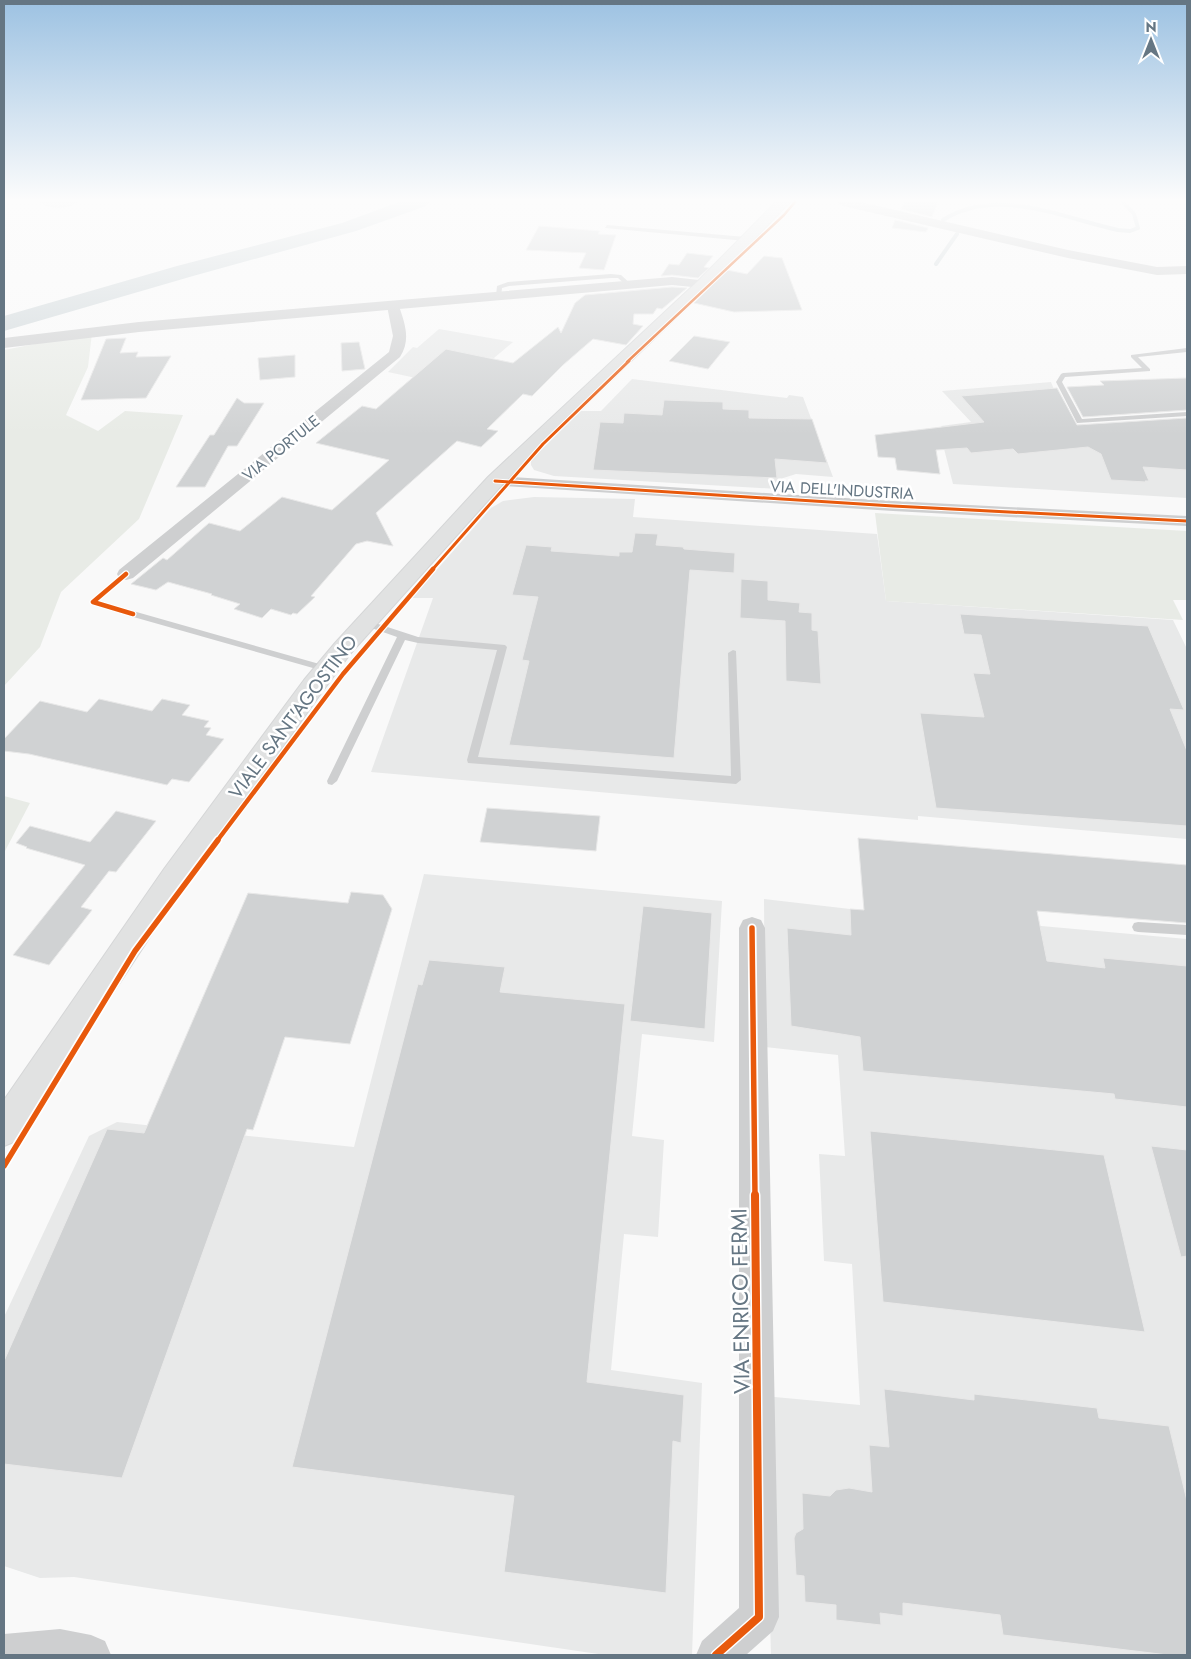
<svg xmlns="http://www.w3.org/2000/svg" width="1191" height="1659" viewBox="0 0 1191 1659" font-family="Jost,sans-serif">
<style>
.built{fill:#e8e9e9}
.green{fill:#e8ebe6}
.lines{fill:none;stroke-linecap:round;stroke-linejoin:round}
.stream{stroke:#ced6d9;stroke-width:4}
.river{fill:#ced6d9;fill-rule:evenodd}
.building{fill:#d0d2d3;stroke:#e8e8e8}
.secondary-casing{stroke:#d5d6d7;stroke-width:2}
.motorway-casing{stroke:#d5d6d6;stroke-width:2}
.service{fill:#cecfd0;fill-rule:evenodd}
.minor{fill:#cecfd0;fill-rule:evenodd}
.tertiary{fill:#cecfd0;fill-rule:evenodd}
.secondary{fill:#e1e2e2;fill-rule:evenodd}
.motorway{fill:#e1e2e2;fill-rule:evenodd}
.cycleway-far4-casing{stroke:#fff;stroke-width:4.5}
.cycleway-far3-casing{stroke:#fff;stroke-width:5}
.cycleway-far2-casing{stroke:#fff;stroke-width:7}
.cycleway-far1-casing{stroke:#fff;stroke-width:9}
.cycleway-casing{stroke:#fff;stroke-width:11}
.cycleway-far4{stroke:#e8590c;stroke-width:2.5}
.cycleway-far3{stroke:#e8590c;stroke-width:3}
.cycleway-far2{stroke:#e8590c;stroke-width:4.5}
.cycleway-far1{stroke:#e8590c;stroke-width:5.5}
.cycleway{stroke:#e8590c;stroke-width:8}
.labels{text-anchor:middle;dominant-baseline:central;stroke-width:5;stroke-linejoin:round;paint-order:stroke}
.far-street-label{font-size:16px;fill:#657683;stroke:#fff}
.street-label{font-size:19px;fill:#657683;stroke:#fff}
.near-street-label{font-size:22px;fill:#657683;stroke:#fff}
</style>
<rect width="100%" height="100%" fill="#f9f9f9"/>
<path class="built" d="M439 329 513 342 494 358 480 357 467 389 388 372 413 347 417 348Z
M632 379 787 398 789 395 803 397 833 477 796 474 777 480 778 489 554 476 534 470 531 465V460L581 411H601Z
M1051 382 1069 427 1187 419V498L953 484 940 433 946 432 941 426 971 422 942 391Z
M534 497 635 499 633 517 877 534 886 601 1173 620 1187 649V839L918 816V820L371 772 433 598H412L491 508 503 501Z
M424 874 722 901 714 1042 642 1034 632 1136 664 1140 658 1237 624 1234 611 1370 702 1383 692 1655H605L74 1577 40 1578 4 1566V1317L89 1136 117 1122 354 1147Z
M764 899 850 909 1187 939V1655H771L764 1396 860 1405 852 1264 824 1261 819 1154 845 1156 838 1055 765 1047Z"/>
<path class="green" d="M92 333 88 367 66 415 98 431 125 411 183 415 139 519 61 592 40 647 4 686V350Z
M875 513 1187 531V600H1173L1183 620 886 601Z
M4 796 30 803 4 853Z"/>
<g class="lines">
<path class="stream" d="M943 220C997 186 1063 218 1118 230L1130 231 1138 228 1134 214 1123 202
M936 264 957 234"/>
<path class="river" d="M399 202H429L426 206 356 231 193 276 4 331V316L177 266 342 223Z"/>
</g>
<path class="building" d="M904 202H938L932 217 901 209Z
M895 220 928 228 926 232 892 228Z
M539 226 600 231 598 234 616 235 604 270 579 268 586 253 526 250Z
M687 253 713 256 704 267 709 268 698 278 672 275 661 276 669 264 679 265Z
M764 256 782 258 802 310 734 312 694 303 727 270 747 274Z
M672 287 687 288 662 309 657 308 653 314H634L633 324 643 326 626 345 593 339 563 365 532 396 523 394 487 429 498 431 481 447 457 441 376 513 393 546 367 541 356 544 311 596 315 597 297 614 293 613 291 615 271 609 262 618 234 609 240 604 211 595 212 594 168 582 156 590 131 584 163 558 167 560 209 523 240 531 282 497 332 510 389 460 316 443 362 406 376 409 446 349 513 363 558 327 561 333 575 303 585 295Z
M694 336 730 342 708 369 669 361Z
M126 338 120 353 138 352 136 357 171 356 146 398 81 400 106 339Z
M359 342 365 369 342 371 341 343Z
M295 355V377L260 380 258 358Z
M1187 378V410L1083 417 1067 387 1104 385 1100 381Z
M1057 388 1077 425 1187 418V470L1143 467 1149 481H1145L1146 482 1111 480 1101 454 1088 447 1018 454 1013 449 971 453 967 448 936 450 940 474 897 470 895 458 878 457 875 435 984 422 961 396Z
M237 398 244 403H264L237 446H228L205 487H176L210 435H214Z
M664 400 723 402V409L749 410V418L812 419 827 463 775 459 777 478 593 470 600 422 623 423 624 413 662 415Z
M635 533 658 534 656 545 683 547 684 549 735 553 734 573 690 570 674 758 509 745 529 661 522 660 538 597 512 595 526 545 552 547 551 551 619 556V552H632Z
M741 579 768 581V600L800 603 799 612 812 613V630L818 631 821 684 786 681 785 621 740 618Z
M960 614 1148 626 1184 710 1170 709 1187 751V826L936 808 920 713 984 717 973 673 990 674 981 635 964 634Z
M99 699 152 711 162 699 190 705 182 715 209 721 204 727 211 728 206 735 224 739 189 782 172 779 167 785 29 754 4 751V739L40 701 87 712Z
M487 808 600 816 596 851 480 842Z
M116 811 156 821 116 872 109 871 81 907 92 910 49 965 13 955 85 865 26 848 27 847 16 843 30 826 90 842Z
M858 838 1187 865V923L1037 911 1047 961 1105 968 1103 958 1187 966V1107L1115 1099 1114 1094 863 1071 860 1037 791 1026 787 928 851 935 850 909 864 910Z
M351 892 383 895 392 909 350 1044 285 1037 253 1130 247 1129 122 1478 4 1464V1361L107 1129 144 1133 248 893 348 903Z
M643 906 712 913 705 1029 630 1021Z
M429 960 505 967 500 992 625 1004 587 1382 684 1395 681 1443 673 1441 666 1593 504 1572 514 1496 292 1467 418 984 422 985Z
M870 1131 1104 1155 1145 1332 883 1302Z
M1151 1146 1187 1150V1256L1181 1257Z
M884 1389 974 1400V1394L1097 1408 1099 1418 1169 1426 1187 1501V1655H1168L1003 1635 1000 1615 903 1603V1616L880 1613 881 1625 836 1620V1605L805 1602 804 1576 796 1575 794 1538 796 1533 803 1529 802 1493 830 1496 836 1490 849 1488 872 1492 869 1445 889 1447Z"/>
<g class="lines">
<defs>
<path id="secondary" d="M776 202H790L708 287 502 485 351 653 322 692 184 885 16 1141 4 1146V1100L164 869 304 680 335 643 488 477 698 281Z"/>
<path id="motorway" d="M41 202H76C69 208 48 208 41 202Z"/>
</defs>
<use href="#secondary" class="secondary-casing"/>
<use href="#motorway" class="motorway-casing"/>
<path class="service" d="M607 225 746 237 749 239 746 241 605 228Z
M611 274 621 275 632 285 627 286 618 278H611L509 286 502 288 501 297 496 296 497 286 508 282Z
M1187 348V352L1138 357 1150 369V371L1065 377 1062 382 1082 419 1187 412V416L1077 423 1056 382 1061 374 1063 373 1142 368 1131 357V355Z
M133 611 330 667 332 669 327 672 130 616 128 614Z
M366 620 418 637 505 645 507 647 478 757 731 776 728 653 733 650 736 651 741 780 736 784 468 763 467 760 497 650 418 643 405 640 337 781 332 785 328 784 327 781 397 637 363 625V621Z
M1138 922 1187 925V935L1138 932 1134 931 1132 927 1134 923Z"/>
<path class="minor" d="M393 302 399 306C405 324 411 340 400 357L133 578 126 580 119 578 117 574 119 570 389 352 393 336 387 306Z
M495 476 893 501 1187 516V526L893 511 489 485 487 481 489 477Z
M752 917 761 920 765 928 779 1617 773 1631 746 1655H696L702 1641 739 1608V928L743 920Z
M60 1629 91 1635 105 1641 111 1655H4V1634Z"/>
<path class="tertiary" d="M837 202H861L1068 250 1157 267 1187 266V274L1157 275 1068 258 843 206Z
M672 277 708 281 710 284 708 287 703 288 672 285 139 332 4 348V338L139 322Z"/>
<use href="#secondary" class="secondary"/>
<use href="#motorway" class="motorway"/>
<defs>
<path id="cycleway-far4" d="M627 362 784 215 795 202"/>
<path id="cycleway-far3" d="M495 481 893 506 1187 521
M432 570 543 444 629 361"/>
<path id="cycleway-far2" d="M126 574 93 602 133 614
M217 841 343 674 433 569"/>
<path id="cycleway-far1" d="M752 928 755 1196
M4 1166 135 951 218 840"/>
<path id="cycleway" d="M716 1655 759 1617 755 1195"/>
</defs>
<use href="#cycleway-far4" class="cycleway-far4-casing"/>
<use href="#cycleway-far3" class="cycleway-far3-casing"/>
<use href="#cycleway-far2" class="cycleway-far2-casing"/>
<use href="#cycleway-far1" class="cycleway-far1-casing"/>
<use href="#cycleway" class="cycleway-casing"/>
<use href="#cycleway-far4" class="cycleway-far4"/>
<use href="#cycleway-far3" class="cycleway-far3"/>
<use href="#cycleway-far2" class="cycleway-far2"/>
<use href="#cycleway-far1" class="cycleway-far1"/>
<use href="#cycleway" class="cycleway"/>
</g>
<linearGradient id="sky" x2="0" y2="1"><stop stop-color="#9dc2e2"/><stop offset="0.46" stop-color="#fcfcfc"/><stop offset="1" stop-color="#fcfcfc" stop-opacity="0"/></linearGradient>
<rect width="1191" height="435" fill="url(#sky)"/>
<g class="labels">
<g class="far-street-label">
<text transform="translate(281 448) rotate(-39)">VIA PORTULE</text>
<text transform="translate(842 490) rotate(3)">VIA DELL'INDUSTRIA</text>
</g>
<g class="street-label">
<text transform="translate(293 717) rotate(-53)">VIALE SANT'AGOSTINO</text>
</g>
<g class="near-street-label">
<text transform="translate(740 1301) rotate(-91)">VIA ENRICO FERMI</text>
</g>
</g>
<rect width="1191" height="1659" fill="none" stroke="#657683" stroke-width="10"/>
<g transform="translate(1151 40)" stroke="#ffffff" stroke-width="4" paint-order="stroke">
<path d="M0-4L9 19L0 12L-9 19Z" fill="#657683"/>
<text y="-8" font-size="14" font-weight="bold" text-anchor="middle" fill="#657683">N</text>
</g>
</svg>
